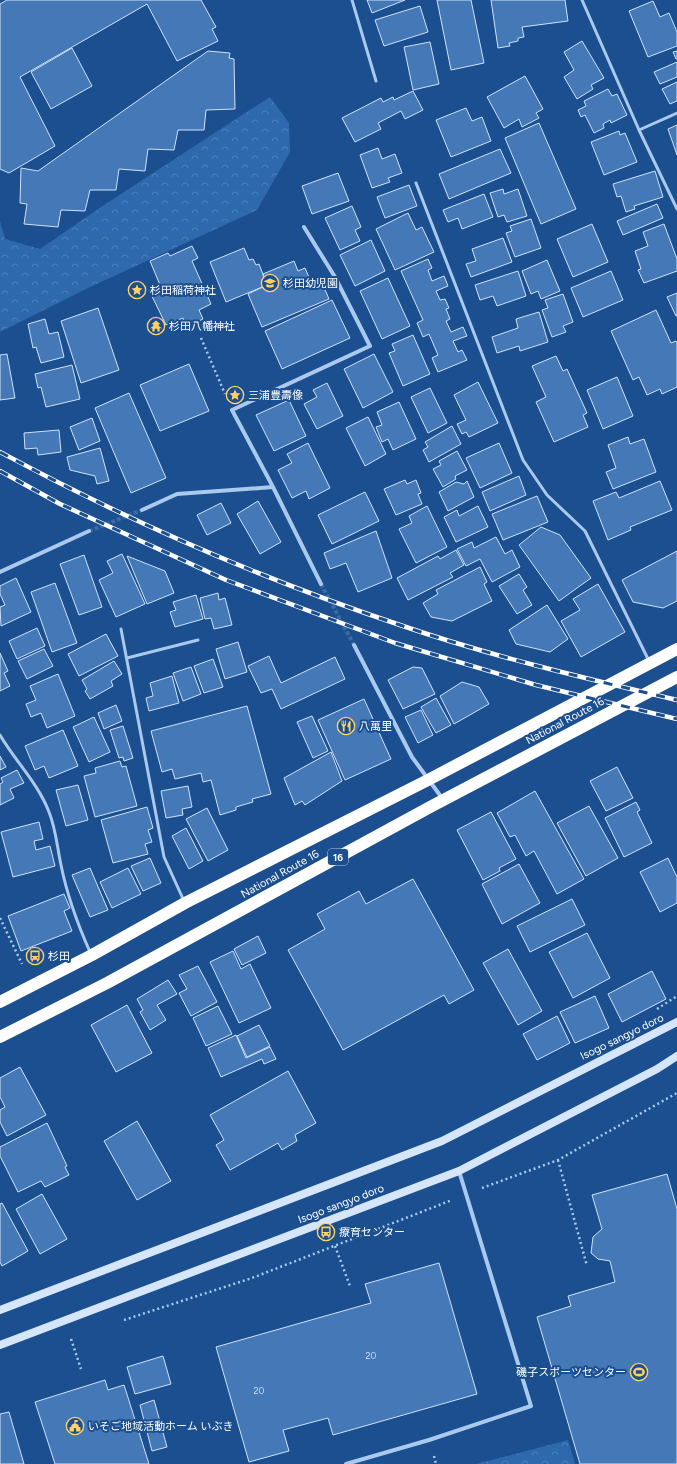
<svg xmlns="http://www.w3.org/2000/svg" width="677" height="1464" viewBox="0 0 677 1464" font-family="Figtree,'Noto Sans JP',sans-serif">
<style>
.forest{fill:url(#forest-crowns)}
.building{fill:#4478b7;stroke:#cfe3fa}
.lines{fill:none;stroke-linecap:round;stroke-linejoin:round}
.street-tunnel{stroke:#3d69a0;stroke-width:4;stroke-dasharray:4 2;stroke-linecap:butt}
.path{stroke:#a9c9ee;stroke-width:2.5;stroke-dasharray:2 3;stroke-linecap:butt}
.lane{stroke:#a9c9ee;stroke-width:3}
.street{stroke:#a9c9ee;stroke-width:4}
.secondary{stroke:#d6e6fa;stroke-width:8}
.highway{stroke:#fff;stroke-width:12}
.rail-casing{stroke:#fff;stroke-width:4.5}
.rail{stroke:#1b4f8f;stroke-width:3;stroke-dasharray:9;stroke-linecap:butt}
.labels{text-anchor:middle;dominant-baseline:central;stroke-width:4;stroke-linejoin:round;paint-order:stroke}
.number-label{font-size:9px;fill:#d0dded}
.shield{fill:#1b4f8f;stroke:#bbcadd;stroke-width:1}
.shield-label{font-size:10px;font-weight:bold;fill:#fff}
.poi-label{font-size:11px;fill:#fff;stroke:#1b4f8f;text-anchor:start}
.street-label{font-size:11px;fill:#fff;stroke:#1b4f8f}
</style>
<defs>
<pattern id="forest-crowns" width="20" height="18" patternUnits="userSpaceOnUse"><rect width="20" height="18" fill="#2e69ad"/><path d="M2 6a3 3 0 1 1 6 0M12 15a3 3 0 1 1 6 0" fill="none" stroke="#4d80b9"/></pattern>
</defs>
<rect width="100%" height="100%" fill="#1b4f8f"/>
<path class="forest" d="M270 97 289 123 290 152 257 210 86 289 0 332V221L5 239 40 249 101 207Z
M568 1440 575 1464H476Z"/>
<path class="building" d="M7 0H201L216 27 212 29 218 41 177 61 147 4 20 77 55 146 9 173 0 169V4Z
M367 0H405L372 13Z
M437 0H471L484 63 451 70Z
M491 0H565L568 21 522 27 524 37 518 38V41L509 43 510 46 498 48Z
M653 1 660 17 669 13 677 32V46L648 57 629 11Z
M420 6 428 32 384 46 375 20Z
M582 41 604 78 591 85 593 89 577 99 564 77 574 70 564 52Z
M430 42 439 84 413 90 404 47Z
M72 48 92 86 51 109 31 72Z
M208 51 230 53 229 58 234 59 235 109 206 110 204 130H178L174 150 148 149 145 171 119 169 116 190H90L85 211 61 210 58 227 24 224 27 204 20 203 21 168 38 171Z
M677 51V59H676L673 52Z
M677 62V77L660 84 654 72Z
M525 76 543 109 536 113 539 118 522 127 519 119 504 128 487 97Z
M677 82V101L670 104 662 89Z
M608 89 612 96 617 94 627 115 611 123 610 120 603 124 604 128 594 133 585 115 581 117 578 110 586 106 584 101Z
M413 91 423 110 405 119 401 111 378 123 381 129 355 142 342 118 381 98 383 102 393 97 394 100Z
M466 108 472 121 482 117 491 141 451 157 436 120Z
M539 123 576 209 541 224 505 138Z
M677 125V155L668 129Z
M619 131 620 135 625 133 637 162 604 175 591 142Z
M378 148 382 159 395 154 402 173 388 178 390 182 372 188 360 155Z
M500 149 511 173 449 199 439 174Z
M655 171 663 197 634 206 635 209 626 212 621 196 617 197 613 184Z
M338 173 349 201 312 214 302 186Z
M409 185 417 206 385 218 377 197Z
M503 189 504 194 518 189 527 216 507 222 504 215 498 217 490 193Z
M484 194 493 217 462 229 458 218 448 222 443 210Z
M657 204 663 218 623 235 617 221Z
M352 206 361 227 355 230 360 241 340 250 325 218Z
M408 213 416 230 422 227 434 252 395 270 376 229Z
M531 219 541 248 515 257 506 233 512 231 510 226Z
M592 224 608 262 573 277 557 239Z
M664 224 677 259V271L644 283 638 270 641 269 635 251 648 246 643 232Z
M503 238 512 262 471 277 466 264 476 261 472 249Z
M371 240 385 271 355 286 340 255Z
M192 246 198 258 192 261 211 304 199 310 203 319 186 327 183 318 166 325 149 290 160 285 150 261 168 253 170 256Z
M244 248 249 260 253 259 256 265 259 264 267 285 226 302 210 262Z
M428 259 432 268 428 270 432 281 444 276 448 286 436 291 440 300 445 299 449 308 446 309 450 319 446 321 451 332 463 327 467 336 453 341 458 352 462 350 467 360 438 372 432 358 438 355 429 334 423 337 417 323 423 320 401 271Z
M547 260 560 291 541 299 538 291 531 294 522 271Z
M294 261 298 271 305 268 314 289 323 285 329 299 262 327 248 294 267 285 263 274Z
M518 271 526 296 497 306 493 296 480 300 475 285Z
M611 271 623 300 583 317 571 288Z
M388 278 410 326 382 339 360 291Z
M677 293V316H676L667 297Z
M563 294 573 322 563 326 566 332 552 337 542 310 548 308 545 300Z
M332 300 350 338 282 369 265 331Z
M98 308 119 370 81 383 61 321Z
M656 310 671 343 676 341 677 343V387L662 394 660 389 647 395 639 377 633 380 611 331Z
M539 312 548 342 520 351 519 346 497 353 492 337 518 328 516 319Z
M45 319 49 334 58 332 64 357 41 363 36 347 33 348 28 324Z
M413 335 430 374 403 386 389 353 395 351 392 344Z
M7 354 15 398 0 400V355Z
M374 354 393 392 363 408 344 369Z
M556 356 563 371 567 369 587 413 583 415 588 427 554 442 536 402 546 397 532 366Z
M189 364 209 411 160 431 140 385Z
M72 365 80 399 46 407 41 387 38 388 35 374Z
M617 377 633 416 603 429 587 390Z
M478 382 498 423 469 437 466 432 462 434 457 424 466 420 454 395Z
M327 383 343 416 317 429 304 404 317 397 313 390Z
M430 388 447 423 428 433 411 397Z
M129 393 166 478 131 493 95 408Z
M289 400 306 436 274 451 256 415Z
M399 402 416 439 393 450 388 439 382 442 376 427 382 425 377 412Z
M368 417 386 454 365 466 346 428Z
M92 418 100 441 79 450 70 427Z
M452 426 461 444 429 462 423 450 428 447 425 442Z
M59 430 61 452 38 455 37 448 25 449 24 433Z
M628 437 630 444 644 439 656 472 613 489 606 472 616 468 608 445Z
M308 443 330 488 309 499 306 491 292 498 278 470 292 463 287 454Z
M499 443 512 473 480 488 466 458Z
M100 448 109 481 97 484 95 476 70 470 67 457Z
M457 451 467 470 455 476 456 479 443 487 433 469 441 465 439 461Z
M519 476 526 495 490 511 482 492Z
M405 480 407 484 416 480 421 493 418 494 422 504 396 515 384 489Z
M467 481 474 497 448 511 439 492 456 482 464 484Z
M660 481 672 510 630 527 631 530 608 540 593 501 616 492 619 498Z
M365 492 379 521 332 544 318 515Z
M537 496 548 522 503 540 492 514Z
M258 501 281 542 260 554 237 514Z
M221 503 231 523 207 535 197 515Z
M427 506 447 547 416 563 399 529 412 523 409 516Z
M478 506 488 527 456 542 444 517 457 510 459 516Z
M541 527 560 535 591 578 559 601 519 545Z
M376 531 392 578 358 592 346 563 330 569 324 553Z
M496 537 505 554 512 550 520 567 492 582 480 559 466 566 457 549 472 542 474 548Z
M456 550 464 565 450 573 453 577 408 600 397 578 438 556 440 559Z
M677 551V601L663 608 633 602 622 580Z
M122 554 145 604 116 617 99 580 113 573 107 561Z
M84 555 102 607 79 615 60 564Z
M127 556 165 571 174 593 147 604Z
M480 567 487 582 484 584 492 601 452 621 431 617 423 603 438 594 436 590Z
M519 574 527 587 523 590 532 605 517 614 499 586Z
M16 578 31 612 1 626 0 607 5 605 0 594V586Z
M55 583 77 643 52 652 31 592Z
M598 584 625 632 581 657 561 621 580 610 573 599Z
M218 593 219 600 225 598 232 625 214 629 211 618 205 619 200 598Z
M196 595 203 619 175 627 170 612 176 610 173 602Z
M547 605 568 639 550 652 516 644 509 630Z
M37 628 45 646 17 659 9 641Z
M106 634 118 656 79 676 68 654Z
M238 642 247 672 225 679 216 649Z
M44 649 53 666 27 679 18 661Z
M0 653 8 671 4 673 10 686 0 691Z
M269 656 281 683 335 657 345 679 281 709 272 689 261 693 248 666Z
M213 659 223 687 204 693 194 666Z
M114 661 122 674 111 681 113 686 90 699 85 691 87 689 82 680Z
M191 667 201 694 183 701 173 673Z
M413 667 422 668 435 694 403 709 388 680Z
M58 674 75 716 47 728 41 713 31 717 26 704 36 700 30 686Z
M172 676 179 703 149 711 146 698 153 696 150 683Z
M462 682 479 687 489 704 454 724 440 696Z
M436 698 451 725 436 733 421 707Z
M364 699 391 759 345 780 318 720Z
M116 705 122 721 104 729 98 713Z
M247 706 271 794 252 799 253 802 236 807V810L220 815 211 780 203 782 201 773 175 779 172 769 162 772 151 731Z
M421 710 433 735 418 743 405 717Z
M312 716 328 751 313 758 297 722Z
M94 717 110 752 89 762 73 727Z
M123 726 133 758 124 761 123 757 119 758 110 730Z
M63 730 78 766 49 778 44 766 35 770 25 746Z
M331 752 342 781 305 805 302 801 295 805 284 778Z
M0 756 6 767 0 770Z
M120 761 122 767 126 766 137 806 95 817 84 776 96 773 95 768Z
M617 767 633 798 606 811 590 781Z
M17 770 24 783 10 789 14 798 0 805V784L3 782 1 778Z
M78 785 88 820 66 826 56 790Z
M188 786 192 807 182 809 183 815 166 818 161 791Z
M535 791 584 879 557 894 534 851 526 856 515 835 510 837 497 813Z
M636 802 640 810 637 812 652 843 624 857 605 818Z
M589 806 618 858 586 876 557 823Z
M147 807 153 828 148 830 152 842 145 844 148 854 113 863 101 820Z
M207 808 228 850 208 861 186 819Z
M491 812 516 859 499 868 500 871 483 880 457 830Z
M39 822 43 839 34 841 36 850 50 846 55 866 13 877 1 832Z
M186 828 203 861 189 869 172 836Z
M150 858 161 883 143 891 131 866Z
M668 858 677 877V903L660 912 640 872Z
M519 864 540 903 502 924 482 884Z
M90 868 108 910 90 917 72 875Z
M128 868 141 894 112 908 100 882Z
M413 879 474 990 449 1004 444 995 343 1050 288 950 325 929 317 914 359 891 366 904Z
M64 894 70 908 64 911 72 931 21 951 8 916Z
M572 899 585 925 530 952 517 926Z
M587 933 610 978 573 998 549 952Z
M258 936 266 953 242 965 234 949Z
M508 949 542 1011 518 1025 483 963Z
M233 951 241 969 250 964 271 1008 239 1023 210 962Z
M198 966 217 1002 191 1016 179 993 187 989 179 975Z
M652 971 666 999 622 1022 608 994Z
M168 980 177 994 157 1005 166 1020 150 1030 140 1012 143 1010 137 999Z
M595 996 609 1028 575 1043 560 1012Z
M127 1005 152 1053 116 1072 91 1025Z
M218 1006 232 1034 206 1046 193 1018Z
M557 1016 570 1043 537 1060 523 1034Z
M259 1025 270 1046 247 1057 237 1036Z
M236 1035 246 1058 270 1047 276 1059 264 1064 262 1059 221 1077 208 1048Z
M20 1067 46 1115 7 1136 0 1122V1110L5 1107 0 1097V1078Z
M288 1071 316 1123 295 1135 297 1141 282 1150 278 1143 230 1170 216 1145 224 1140 210 1115Z
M137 1121 171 1181 137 1200 104 1141Z
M47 1123 67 1166 65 1167 69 1175 45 1187 41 1181 18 1192 0 1156V1147Z
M667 1174 677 1209V1464H580L537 1317 571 1306 568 1296 615 1282 610 1261 598 1259 591 1253 593 1237 602 1229 592 1195Z
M42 1194 67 1239 40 1254 16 1209Z
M2 1203 28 1251 2 1266 0 1262V1204Z
M439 1263 477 1394 333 1435 328 1418 283 1430 289 1451 249 1462 216 1347 371 1303 365 1284Z
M163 1356 171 1384 135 1394 127 1367Z
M105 1380 108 1390 124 1385 149 1464H55L35 1402Z
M154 1400 167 1447 152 1451 140 1405Z
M9 1412 24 1464H0V1414Z"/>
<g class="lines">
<path class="street-tunnel" d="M89 531 142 510
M321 584 354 645"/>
<path class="path" d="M201 338 225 394
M0 918 22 964
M657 1009 677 996
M558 1160 587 1266
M482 1188 558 1160 677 1093
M335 1246 350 1286
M124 1320 252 1278 452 1200
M71 1339 81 1369
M434 1456 436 1464"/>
<path class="lane" d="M352 0 376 81
M582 0 639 130 677 209
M639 130 677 113
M416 183 523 460 547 495 585 531 649 661
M121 629 164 857 184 901
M127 658 198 640
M0 735C15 761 38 783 49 812 56 829 57 847 61 865 67 895 78 925 90 952"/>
<path class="street" d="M273 487 232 410 370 346 335 277 304 227
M142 510 177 494 273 487 321 584
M0 572 89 531
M354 645 412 757 442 798
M346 1464 429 1440 531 1406 459 1171"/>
<path class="secondary" d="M0 1310 442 1141 677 1022
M0 1345 459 1171 657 1069 677 1056"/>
<path class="highway" d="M0 1002 92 955 185 903 428 780 677 649
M0 1037 107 983 432 806 677 677"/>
<defs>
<path id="rail" d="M0 452C128 521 262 579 400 625 490 656 584 678 677 700
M0 471 60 504 226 580 395 643 536 685 677 719"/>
</defs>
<use href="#rail" class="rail-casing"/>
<use href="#rail" class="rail"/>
</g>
<defs>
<symbol id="school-ring" viewBox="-11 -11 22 22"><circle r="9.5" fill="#1b4f8f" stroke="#ffd166" stroke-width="1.5"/><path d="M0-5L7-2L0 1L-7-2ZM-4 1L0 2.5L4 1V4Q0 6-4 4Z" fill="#ffd166"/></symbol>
<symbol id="sight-ring" viewBox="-11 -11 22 22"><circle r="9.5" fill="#1b4f8f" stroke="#ffd166" stroke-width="1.5"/><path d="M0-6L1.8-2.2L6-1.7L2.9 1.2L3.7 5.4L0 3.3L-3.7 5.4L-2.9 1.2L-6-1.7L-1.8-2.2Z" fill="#ffd166"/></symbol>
<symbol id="temple-ring" viewBox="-11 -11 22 22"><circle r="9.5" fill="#1b4f8f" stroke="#ffd166" stroke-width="1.5"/><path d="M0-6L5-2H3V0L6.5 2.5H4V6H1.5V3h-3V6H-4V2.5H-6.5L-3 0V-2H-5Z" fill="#ffd166"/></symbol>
<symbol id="restaurant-ring" viewBox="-11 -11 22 22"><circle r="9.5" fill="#1b4f8f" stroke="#ffd166" stroke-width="1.5"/><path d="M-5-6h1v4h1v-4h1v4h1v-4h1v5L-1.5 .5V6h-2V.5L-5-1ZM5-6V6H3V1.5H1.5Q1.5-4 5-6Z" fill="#ffd166"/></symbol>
<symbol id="bus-ring" viewBox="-11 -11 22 22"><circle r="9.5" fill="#1b4f8f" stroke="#ffd166" stroke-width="1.5"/><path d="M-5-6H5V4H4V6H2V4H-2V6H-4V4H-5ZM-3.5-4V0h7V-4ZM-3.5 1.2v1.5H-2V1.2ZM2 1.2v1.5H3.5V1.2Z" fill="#ffd166"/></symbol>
<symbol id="stadium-ring" viewBox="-11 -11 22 22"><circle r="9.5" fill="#1b4f8f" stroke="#ffd166" stroke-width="1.5"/><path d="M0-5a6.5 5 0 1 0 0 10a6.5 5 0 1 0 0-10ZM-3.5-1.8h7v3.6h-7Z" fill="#ffd166"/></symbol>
<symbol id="civic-ring" viewBox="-11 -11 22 22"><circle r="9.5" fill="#1b4f8f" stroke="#ffd166" stroke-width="1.5"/><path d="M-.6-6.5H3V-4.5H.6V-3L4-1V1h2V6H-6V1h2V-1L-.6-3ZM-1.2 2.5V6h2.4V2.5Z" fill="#ffd166"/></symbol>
</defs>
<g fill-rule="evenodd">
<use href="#school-ring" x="260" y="273" width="20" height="20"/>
<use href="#sight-ring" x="127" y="280" width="20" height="20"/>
<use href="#temple-ring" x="146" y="316" width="20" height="20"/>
<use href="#sight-ring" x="225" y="385" width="20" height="20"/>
<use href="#restaurant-ring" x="336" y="716" width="20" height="20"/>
<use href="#bus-ring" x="25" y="946" width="20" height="20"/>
<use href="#bus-ring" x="316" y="1222" width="20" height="20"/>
<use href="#stadium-ring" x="629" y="1362" width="20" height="20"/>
<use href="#civic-ring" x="65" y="1416" width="20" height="20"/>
</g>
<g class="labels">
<g class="number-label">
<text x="371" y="1355">20</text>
<text x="259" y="1390">20</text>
</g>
<rect class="shield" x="328" y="849" width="20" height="16" rx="3"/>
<g class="shield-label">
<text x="338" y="857">16</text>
</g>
<g class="poi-label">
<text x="283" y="283">杉田幼児園</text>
<text x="150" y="290">杉田稲荷神社</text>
<text x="169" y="326">杉田八幡神社</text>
<text x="248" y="395">三浦豊壽像</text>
<text x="359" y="726">八萬里</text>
<text x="48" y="956">杉田</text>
<text x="339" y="1232">療育センター</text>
<text x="626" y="1372" text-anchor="end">磯子スポーツセンター</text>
<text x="88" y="1426">いそご地域活動ホーム いぶき</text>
</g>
<g class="street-label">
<text transform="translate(565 721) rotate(-28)">National Route 16</text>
<text transform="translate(280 874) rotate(-29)">National Route 16</text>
<text transform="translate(622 1037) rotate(-26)">Isogo sangyo doro</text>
<text transform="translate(341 1204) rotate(-21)">Isogo sangyo doro</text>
</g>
</g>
</svg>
